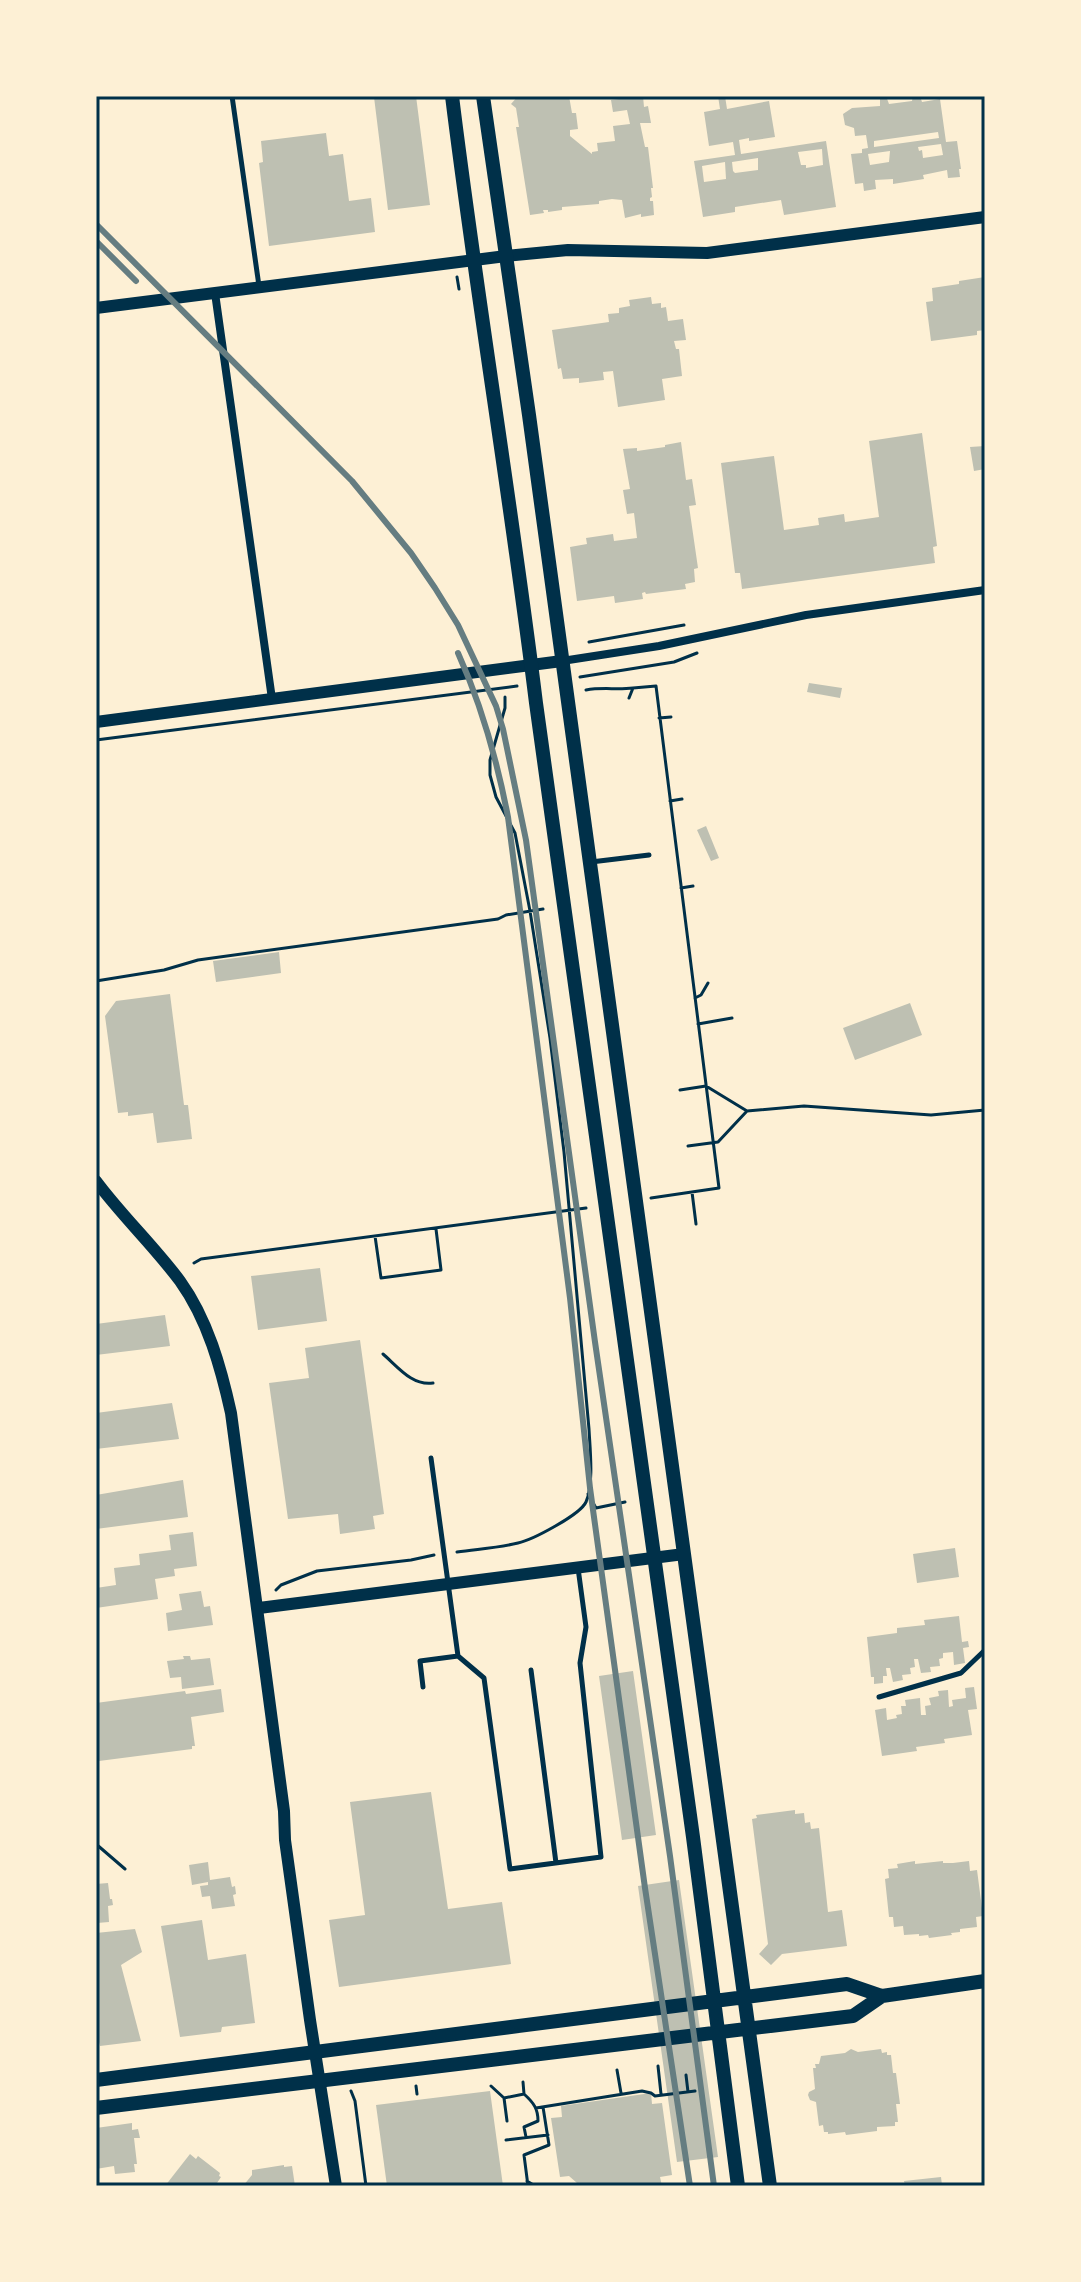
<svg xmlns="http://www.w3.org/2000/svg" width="1081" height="2282" viewBox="0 0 1081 2282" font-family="'PT Serif',serif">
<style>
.building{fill:#bec0b2;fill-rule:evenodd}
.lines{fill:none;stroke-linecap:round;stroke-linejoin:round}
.path{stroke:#003049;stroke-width:3}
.service{stroke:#003049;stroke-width:5}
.minor{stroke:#003049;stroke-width:8}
.tertiary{stroke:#003049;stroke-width:12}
.secondary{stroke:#003049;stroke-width:14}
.rail{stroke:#657d81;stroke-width:6}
.neatline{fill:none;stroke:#003049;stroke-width:3}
</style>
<rect width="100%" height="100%" fill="#fdf0d5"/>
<path class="building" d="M416 96 430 205 388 210 374 97Z
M518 96H569L572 113H576L578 129 570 130V136L592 154V152L598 151 597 143 615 141 613 126 630 124 627 110 613 112 611 100 643 96 644 107 648 106 651 123H640L645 147H648L653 188H651L652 197 650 198V201H653L654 215 641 217V214L625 218 622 200 612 199 599 201V204L562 207V210L548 212V210H543L544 213 530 215 516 127H519L516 108 511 104Z
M718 96H725L727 109 769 101 775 137 749 141V138L739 140 741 154 826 141 836 207 784 215 781 200 735 207V212L703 217 694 161 735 155 733 142 709 146 704 112 720 109ZM822 149 823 165 806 168V165H801L798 152ZM758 158V170L735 173 733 171 732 162ZM725 162 726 179 704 182 702 166Z
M880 96H886L889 104 912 101 913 96H920L922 102 940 99 946 142 957 141 961 169H959L960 177 948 178 947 170 923 175 924 179 893 184V179L875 180 876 189 864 191 863 183 855 184 851 154 862 153V149L868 148 866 135 855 136 854 128 845 125 843 114 852 108 880 106ZM938 132 939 138 874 147V141ZM941 144 943 155 923 158 922 150 919 151 918 147ZM890 151 889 162 870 165 868 154Z
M326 133 329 156 343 154 349 201 371 198 375 232 269 246 259 163 263 162 261 141Z
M985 277V330L977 331V335L931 341 926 302 933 301 932 288 959 284V281Z
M651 297 652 304 661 303V308L666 307 668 321 683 319 686 340 674 341 676 349H679L682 376 662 379 665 400 618 407 613 371 603 372 604 380 579 383V378L563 379 561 368 558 369 552 330 609 322 608 314 619 313V308L630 306 629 300Z
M922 433 937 546 933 547 935 563 742 589 740 573H735L721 463 774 456 784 530 819 525 818 518 844 514 845 522 879 517 869 441Z
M681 442 686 480 692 479 696 505 689 506 698 568 694 569 695 582 685 584 686 589 646 594 645 592 642 593 643 599 615 603 614 596 577 601 570 547 587 544 586 538 613 534 614 541 637 538 634 513 627 514 623 490 630 489 623 449 637 448V451L665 447V445Z
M985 446V469L974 471 970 447Z
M809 683 842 688 840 698 807 692Z
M706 826 719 858 711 861 697 830Z
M279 952 281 973 216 982 213 961Z
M170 994 184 1105H188L192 1139 157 1143 153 1113 128 1116V1112L118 1113 105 1016 116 1001Z
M910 1003 922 1035 855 1060 843 1028Z
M320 1268 327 1321 258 1330 251 1276Z
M165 1315 170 1346 96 1355V1324Z
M360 1340 384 1514 373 1516 375 1529 340 1534 338 1514 288 1519 269 1383 309 1378 305 1348Z
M172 1403 179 1439 96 1449V1413Z
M183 1480 188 1517 96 1529V1495Z
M193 1532 197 1566 174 1569 175 1576 155 1579 158 1599 96 1608V1588L116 1585 114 1568 140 1565 139 1554 171 1550 169 1535Z
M955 1548 959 1577 917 1583 913 1554Z
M201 1591 204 1607 210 1606 213 1625 168 1631 166 1613 182 1610 179 1594Z
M959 1616 962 1642 968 1641 969 1647 963 1648 965 1663 954 1665 953 1652 943 1653V1658L939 1659 940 1666 930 1667 931 1672 921 1673 918 1659H914L915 1667 910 1668 911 1674 902 1675 903 1680 893 1682 890 1668H886L887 1676H883V1683L874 1684V1677H871L867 1637 897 1633V1628L925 1625 924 1620Z
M183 1656H190L191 1660 210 1658 214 1685 182 1689 181 1677 170 1678 167 1661 184 1659Z
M633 1671 656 1835 622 1840 599 1676Z
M974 1687 977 1709 968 1710 972 1735 944 1739 945 1743 916 1747 917 1751 882 1756 875 1710 886 1708 887 1720 897 1718 896 1715 902 1714 901 1706H906L905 1700 920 1698 921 1715H926L925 1706 931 1705 929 1698 939 1696 938 1691 948 1690 949 1707 953 1706 952 1700 966 1698 965 1688Z
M221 1689 224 1712 191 1717 195 1746H192V1749L99 1761 96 1747V1703L185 1691 186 1694Z
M431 1792 448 1909 502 1902 511 1964 339 1987 329 1920 365 1915 350 1802Z
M795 1810V1814L804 1813 805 1823 810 1822 811 1829 819 1828 828 1912 842 1910 847 1946 782 1954 771 1965 759 1954 768 1944 752 1819 757 1818 756 1815Z
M915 1861V1864L943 1861V1863H953L969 1861 970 1871 977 1870 983 1916 976 1917 977 1927 960 1929V1932L951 1933 952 1935 929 1938 928 1935 919 1936V1934L904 1935 903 1926 894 1927 893 1917H889L885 1879 889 1878 888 1869 898 1868 897 1864Z
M208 1862 210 1880 230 1877 232 1887 235 1886 236 1894 233 1895 235 1906 212 1909 210 1896 202 1897 200 1886 208 1885V1882L192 1885 189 1865Z
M679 1880 718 2157 677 2162 638 1886Z
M108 1883 110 1899H112L113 1905 108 1906 109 1922 97 1923 96 1884Z
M202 1920 208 1960 246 1954 255 2023 222 2027 221 2032 180 2037 161 1926Z
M135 1929 142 1952 121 1965 141 2041 100 2046 98 2038 96 2039V1933Z
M851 2049 858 2052 881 2049 882 2053 887 2052V2055H891L893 2073H896L900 2104H896L898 2122H895V2126L877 2127V2131L846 2135 845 2132 828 2134V2132H824L823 2125 819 2126 816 2102 810 2100 808 2095 809 2092 815 2089 813 2068H816L815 2064H819L821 2056 845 2053Z
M490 2091 503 2186H387L376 2105Z
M651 2093 652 2104 662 2103 672 2175 660 2177 662 2186H586L577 2183 569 2176 560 2177 551 2118 562 2117 561 2106Z
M132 2123V2130L138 2129 140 2138H134L137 2164H134L135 2172 115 2174 114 2166 96 2169V2128Z
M190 2154 196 2159 198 2156 220 2173 219 2176 221 2177 215 2186H165Z
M284 2165V2167L292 2166 295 2186H243L252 2175V2170Z
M941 2177 942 2185 905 2186 904 2181Z"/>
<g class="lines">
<path class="path" d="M457 277 459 289
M589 642 684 625
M580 677 674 662 697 653
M586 690C602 687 617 690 633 688
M629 698 633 688 656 686 719 1188 651 1198
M659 718 671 717
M96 740 517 686
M670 801 682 799
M681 888 693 886
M96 981 164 970 198 960 498 919 506 915 543 909
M695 998 701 995 708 983
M698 1024 732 1018
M680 1090 706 1086 747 1111 718 1142 688 1146
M747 1111 804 1106 931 1115 985 1110
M692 1192 696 1224
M375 1236 381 1278 441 1270 436 1229
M194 1263 201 1259 586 1208
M383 1354C398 1367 412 1386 433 1383
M588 1494 596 1508 625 1502
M457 1552C477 1549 498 1548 518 1543 532 1540 580 1515 586 1502 594 1484 590 1449 589 1429L564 1152 550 1038 530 911 515 833 496 797 490 775V760L505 708V697
M276 1590 281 1585 317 1571 411 1560 434 1555
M96 1844 125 1869
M658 2066 661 2094
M617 2070 621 2093
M686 2075 688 2092
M523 2082 524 2094
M416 2086 417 2094
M491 2086 504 2098
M351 2091 355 2101 366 2186
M536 2108 642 2091 651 2093 655 2096 695 2091
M507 2121 504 2098 524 2094C534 2103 538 2109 538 2121L524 2127 526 2137
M506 2140 548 2135
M527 2181 535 2186
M528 2186 524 2155 549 2145 543 2107"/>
<path class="service" d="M232 96 259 286
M591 862 649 855
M458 1656 484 1678 510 1869 601 1857 580 1663 586 1627 578 1568
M531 1670 556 1863
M423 1687 420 1661 458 1656 431 1458
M879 1697 961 1673 985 1650"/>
<path class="minor" d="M215 293 272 699
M562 661 659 646 806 615 985 590"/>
<path class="tertiary" d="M96 308 506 256 568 250 707 253 985 217
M96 722 562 661
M96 1181C122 1216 154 1246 180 1281 208 1320 221 1368 231 1413L284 1811 285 1840 310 2020 336 2186
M259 1608 684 1554"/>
<path class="secondary" d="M452 96C477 299 511 500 536 703L693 1837 738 2186
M483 96 529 415 770 2186
M96 2080 847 1984 882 1996
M96 2108 853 2016 882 1996 985 1981"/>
<path class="rail" d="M96 224 352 481 411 553 435 588 458 625 496 706 503 729 526 840 595 1342 670 1856 714 2186
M96 241 136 281
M458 653C482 706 497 760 508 817L570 1298 590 1488 645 1888 690 2186"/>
</g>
<rect width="1081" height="2282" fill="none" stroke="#fdf0d5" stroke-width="196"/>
<rect x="98" y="98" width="885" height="2086" class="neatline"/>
</svg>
